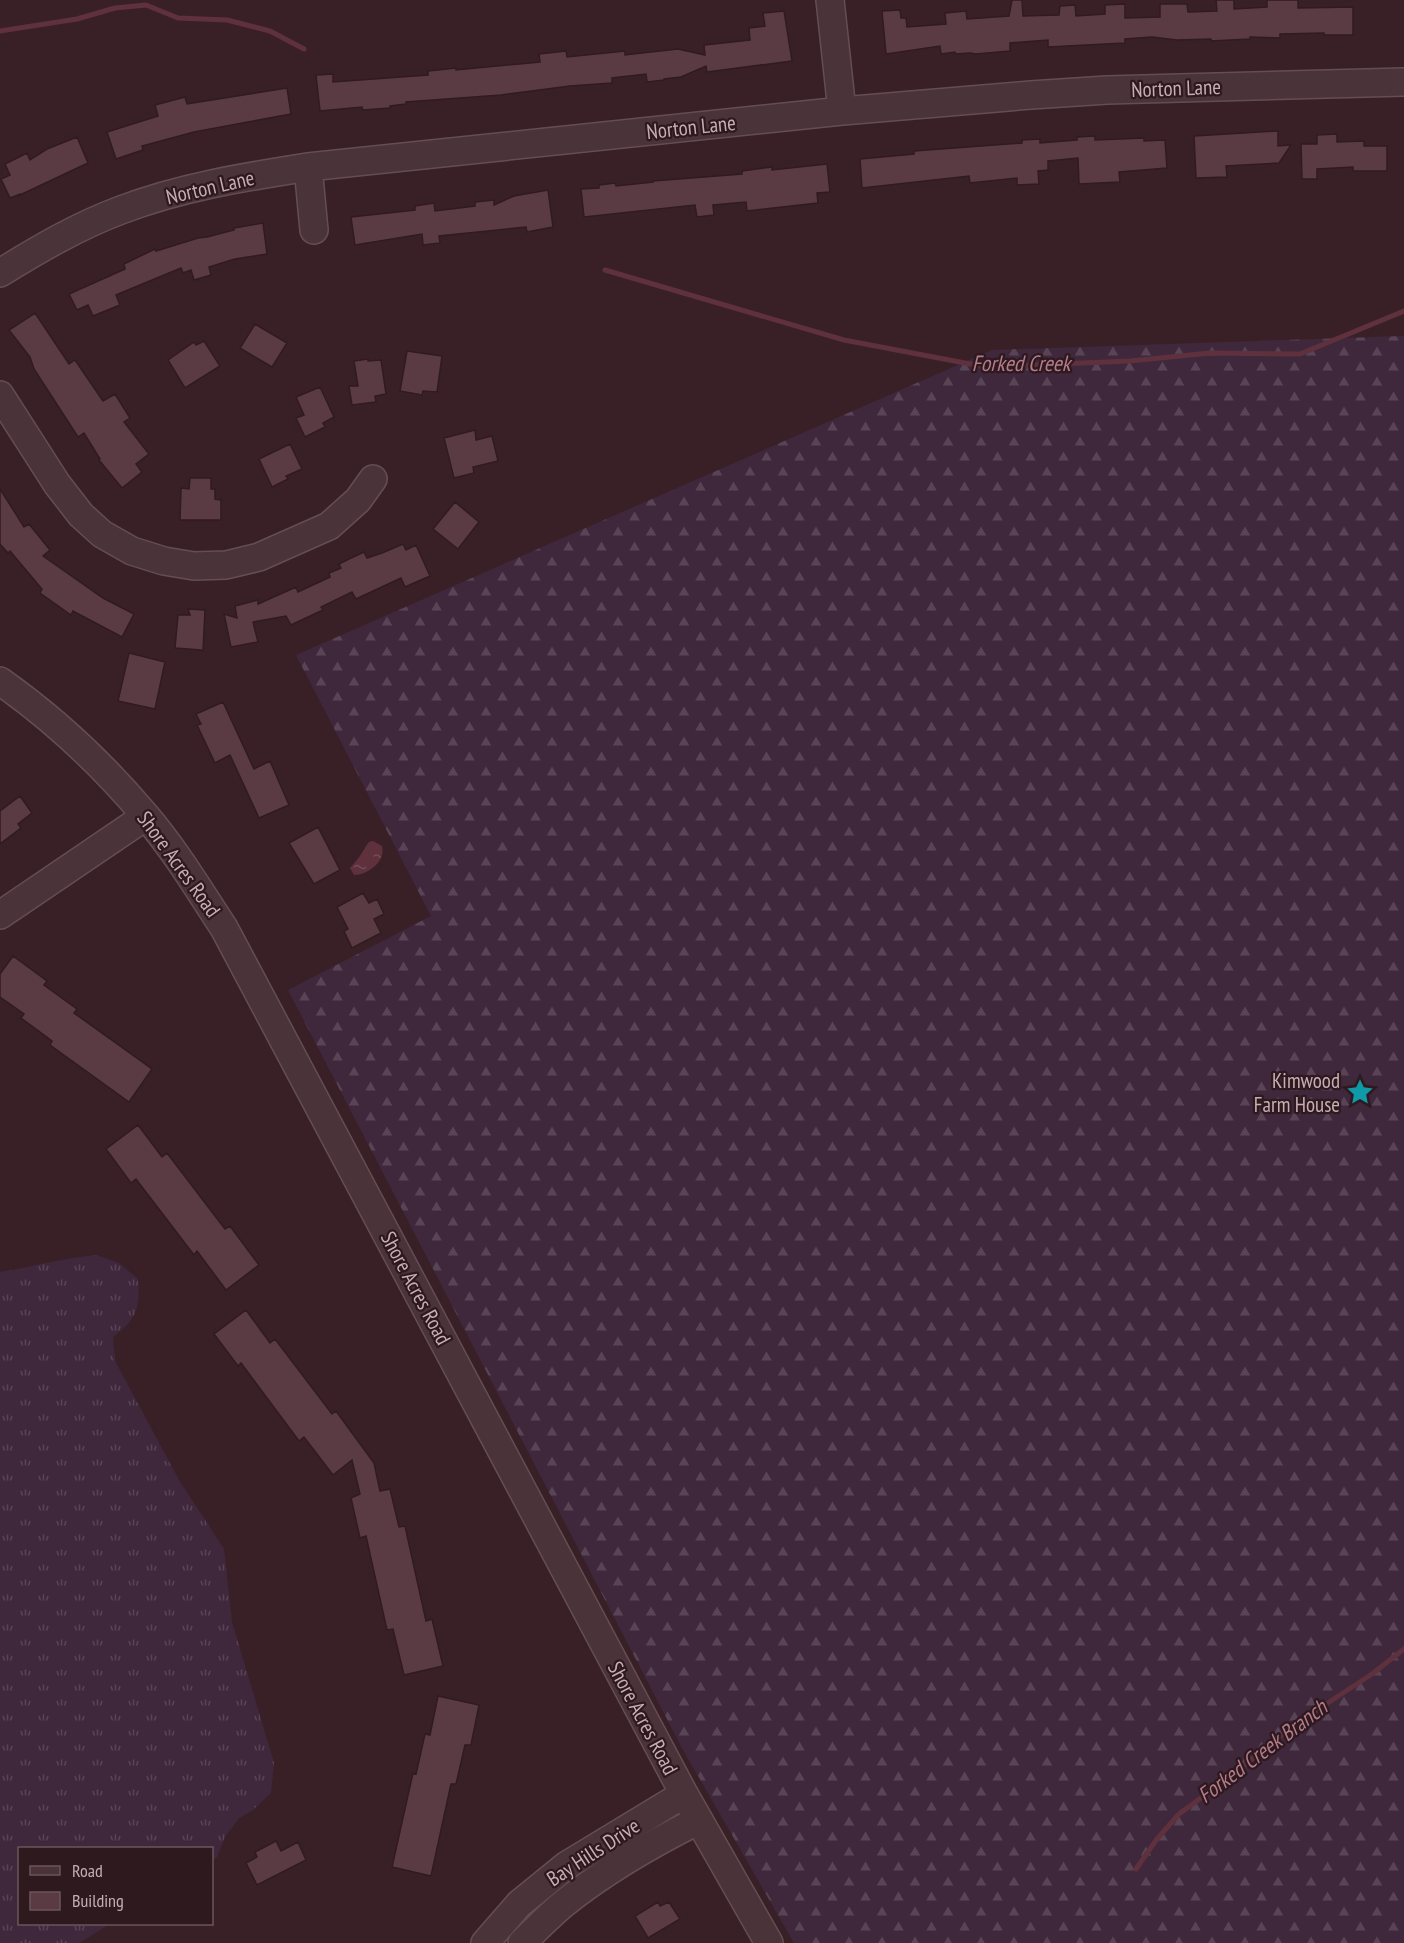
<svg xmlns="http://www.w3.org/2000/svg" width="1404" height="1943" viewBox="0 0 1404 1943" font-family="'PT Sans Narrow',sans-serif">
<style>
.grass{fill:url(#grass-tufts)}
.forest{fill:url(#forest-firs)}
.water{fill:url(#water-ripples)}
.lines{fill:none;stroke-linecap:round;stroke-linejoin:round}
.stream{stroke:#5f313d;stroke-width:5}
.building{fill:#5a3b43;stroke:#301b20;stroke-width:1.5}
.minor-casing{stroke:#644e54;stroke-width:30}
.minor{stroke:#4a3339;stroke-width:27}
.labels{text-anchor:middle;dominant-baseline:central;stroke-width:4.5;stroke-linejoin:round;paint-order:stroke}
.street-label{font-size:21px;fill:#c6aeb4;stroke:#2e191f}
.poi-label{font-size:21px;fill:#c6aeb4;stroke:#2e191f;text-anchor:end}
.water-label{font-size:22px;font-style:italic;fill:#b47c8b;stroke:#2e191f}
</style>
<defs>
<pattern id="grass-tufts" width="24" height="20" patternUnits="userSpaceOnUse" patternTransform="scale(1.5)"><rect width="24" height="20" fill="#3f273c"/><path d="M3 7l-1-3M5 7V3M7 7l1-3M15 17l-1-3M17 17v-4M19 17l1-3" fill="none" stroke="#594456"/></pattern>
<pattern id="forest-firs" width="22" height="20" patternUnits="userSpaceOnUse" patternTransform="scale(1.5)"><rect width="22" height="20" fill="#3f273c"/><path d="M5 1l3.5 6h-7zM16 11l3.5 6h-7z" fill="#594456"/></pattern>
<pattern id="water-ripples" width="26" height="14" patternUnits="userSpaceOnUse" patternTransform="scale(1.5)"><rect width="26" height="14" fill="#5f313d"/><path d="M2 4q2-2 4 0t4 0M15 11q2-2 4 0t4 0" fill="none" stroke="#744c57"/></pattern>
</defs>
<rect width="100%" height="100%" fill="#392027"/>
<path class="grass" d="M96 1255 119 1263 138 1279C140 1310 137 1318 113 1337L115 1361 179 1480 224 1549 232 1622 274 1763 271 1793 253 1810 239 1818 225 1837 217 1857 212 1862V1848H20V1924H110L79 1943H0V1272C32 1267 63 1258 96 1255Z"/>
<path class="forest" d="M1404 336V1943H794L682 1748 288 990 431 916 296 655 992 350Z"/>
<path class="water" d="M373 841 382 846C386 862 367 875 354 875L350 868C358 860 363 851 369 842Z"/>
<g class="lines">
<path class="stream" d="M0 31 77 19 115 8 146 5 178 18 227 20 270 31 304 49
M605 270 844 340 986 367 1130 361 1210 353 1300 354 1404 311
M1136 1869 1157 1839 1179 1814 1231 1776 1294 1725 1372 1674 1404 1649"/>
</g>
<path class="building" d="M1012 0H1022L1023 16 1059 15 1060 6 1075 5 1076 16 1105 14V5L1125 4V18L1160 17V4H1187L1188 12 1217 11 1216 0H1234V9L1267 7V0H1298V8L1353 7V35H1324V33L1280 34V38L1250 37V39L1211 41V39L1177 40 1152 37 1125 39V43L1048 47V40L1010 43V51L976 54 970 53 955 54V52L941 54 940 46 886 54 882 11 900 10 901 18H906L907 27 946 24 945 13 966 11 967 19 1009 16Z
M784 11 792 61 707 72 706 66 681 77 664 79V80L647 82 646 74 612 78V83L570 86 501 95 406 102V104L390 106V108L363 110 362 107 320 111 316 75 333 74V82L428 75V71L456 68V70L540 62 539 54 566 51 567 57 625 51V55L678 49 705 55 704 45 750 40 749 28 765 26 763 13Z
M287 88 291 114 194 132 142 146 143 150 116 159 107 132 158 116 155 105 185 97 187 104Z
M1278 131V146L1291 145 1279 163 1226 166 1227 177 1196 178 1194 136Z
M1337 134V142L1364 141V146H1387V171H1353V167L1317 169V179H1302L1301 144H1317V135Z
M1095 136V140L1144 138V141L1165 140 1167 168 1119 172 1120 182 1079 184 1078 158 1048 161V170L1038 171 1039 184 1017 185V178L970 183 969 176 862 188 860 159 914 154V151L1022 143V140L1040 139V143L1077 140V137Z
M77 137 88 163 20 195V194L10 198 1 179 10 175 5 164 27 153 30 160 47 149Z
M827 164 830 192 817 193 818 203 747 211 746 202 713 205 714 215 697 217 695 205 584 217 581 189 599 188V185L615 183 616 186 653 182V181L742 174V171L772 167V170Z
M548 190 553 227 527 232 526 227 439 236 440 243 423 245 422 234 355 245 351 217 415 210V206L434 203 435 211 475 206V202L494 200V205L514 196Z
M263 223 267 254 235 259 209 267 211 275 194 280 191 270 183 273 181 268 116 295 120 305 93 316 88 305 77 310 69 294 125 269 124 264 155 249 156 251 198 238 207 237 234 230V228Z
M35 313 69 364 75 360 103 401 115 394 130 418 124 422 149 454 136 464 142 472 122 488 99 460 100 459 84 433 78 437 34 369 30 357 9 330Z
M255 324 287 343 272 367 240 348Z
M204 341 220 366 185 388 168 360 194 342 196 345Z
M407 351 442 356 437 392 423 391 422 395 400 391Z
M368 359V361L381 360 386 394 375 396 376 402 352 405 349 386H358L354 361Z
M320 387 334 417 323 423 325 427 305 437 296 418 304 415 296 397Z
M475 430 476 440 492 436 498 461 473 467 474 473 454 478 444 438Z
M290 444 302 469 286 476 288 479 272 487 259 459Z
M190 478H211V489H215V499L221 500V520H180L181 488 189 489Z
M0 489 24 527 29 524 50 550 43 556 103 598 134 614 122 637 73 611 71 615 40 593 42 589 10 551 8 553 0 544Z
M455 502 479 522 458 549 433 529Z
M403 544 406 550 416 545 430 576 405 587 401 578 356 599 352 592 321 607 323 610 291 625 286 616 253 622 258 642 231 647 224 614 237 618 235 606 258 600V604L296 587 298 592 330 577 329 573 341 568 339 564 349 559 364 552 367 558 382 553Z
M188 609 205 610 203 651 201 650 175 648 178 615H190Z
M129 653 165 662 155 709 118 701Z
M223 702 254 769 270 761 289 805 259 818 230 755 215 763 197 725 201 724 196 714Z
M20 796 32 813 18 824 21 828 0 844V811Z
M318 827 340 870 314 884 289 843Z
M363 893 369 903 377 899 384 914 374 919 381 933 352 948 344 931 348 929 337 907Z
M13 956 47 981 44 985 77 1009 74 1013 152 1069 129 1102 50 1045 52 1041 21 1018 24 1014 0 997V974Z
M138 1125 162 1157 167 1153 225 1229 230 1226 259 1265 226 1290 197 1251 194 1255 136 1179 131 1183 106 1149Z
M246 1310 270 1343 275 1339 332 1414 336 1411 374 1463 380 1491 390 1489 399 1527 405 1526 426 1621 432 1619 443 1666 404 1675 393 1629 387 1630 366 1536 360 1538 351 1498 360 1494 352 1460 333 1475 304 1437 299 1441 241 1363 238 1366 214 1334Z
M438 1696 479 1705 471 1745H465L456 1784H451L431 1876 392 1867 413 1773 416 1774 425 1734 430 1735Z
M276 1841 281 1851 298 1842 306 1860 257 1885 246 1863 257 1857 255 1852Z
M658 1902 660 1906 669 1902 680 1919 648 1938 635 1916Z"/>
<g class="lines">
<defs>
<path id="minor" d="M830 0 842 111
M308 167 314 230
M0 273C39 249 78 226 121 210 181 187 245 177 308 167L842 111 1031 95 1107 90 1404 82
M0 395 57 484 81 515 102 534 132 551 164 561 194 566 226 565 259 557 329 526 358 500 373 479
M0 681C54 719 102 764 145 815 175 850 199 890 224 928L684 1794 769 1943
M0 915 146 816
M485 1943 519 1904 567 1865 684 1794
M522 1943C535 1930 548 1917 562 1905 604 1871 651 1844 699 1820"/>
</defs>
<use href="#minor" class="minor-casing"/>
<use href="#minor" class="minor"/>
</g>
<defs>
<symbol id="sight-bare" viewBox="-9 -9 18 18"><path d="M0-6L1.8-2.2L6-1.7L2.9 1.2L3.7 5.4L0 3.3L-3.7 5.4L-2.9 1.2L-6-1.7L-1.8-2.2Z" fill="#0f9aa8" stroke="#2e191f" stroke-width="2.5" paint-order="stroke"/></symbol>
</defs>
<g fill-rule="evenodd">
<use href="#sight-bare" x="1341" y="1073" width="38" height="38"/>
</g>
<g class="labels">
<g class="street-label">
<text transform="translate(1176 88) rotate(-2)">Norton Lane</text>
<text transform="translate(691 127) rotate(-6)">Norton Lane</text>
<text transform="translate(210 187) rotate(-13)">Norton Lane</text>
<text transform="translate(179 864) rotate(54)">Shore Acres Road</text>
<text transform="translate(416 1288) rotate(62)">Shore Acres Road</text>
<text transform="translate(643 1718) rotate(62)">Shore Acres Road</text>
<text transform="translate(593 1852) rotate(-33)">Bay Hills Drive</text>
</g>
<g class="poi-label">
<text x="1340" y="1080">Kimwood<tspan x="1340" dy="24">Farm House</tspan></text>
</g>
<g class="water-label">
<text x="1021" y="363">Forked Creek</text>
<text transform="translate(1262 1751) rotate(-37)">Forked Creek Branch</text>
</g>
</g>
<rect x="18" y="1847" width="195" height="78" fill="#2e191f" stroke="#6b555b" stroke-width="1.5"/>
<rect x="30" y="1866" width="30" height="9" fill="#4a3339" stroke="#6b555b" stroke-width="1.5"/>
<text x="72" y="1877" font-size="18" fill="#c6aeb4">Road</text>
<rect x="30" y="1892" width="30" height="18" fill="#5a3b43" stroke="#6b555b" stroke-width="1.5"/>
<text x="72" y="1907" font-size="18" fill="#c6aeb4">Building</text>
</svg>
